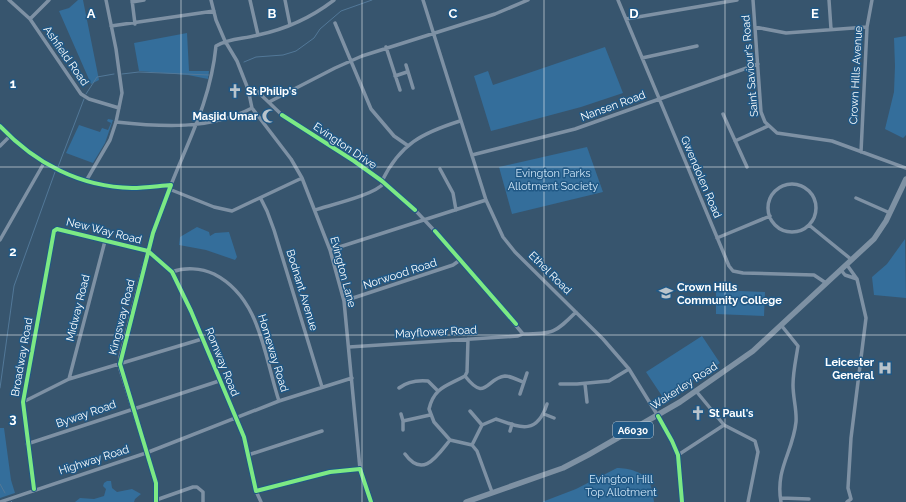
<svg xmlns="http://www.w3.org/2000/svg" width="906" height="502" viewBox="0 0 906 502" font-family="Raleway,sans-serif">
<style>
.green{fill:#346e9b}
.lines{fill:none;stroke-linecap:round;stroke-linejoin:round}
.stream{stroke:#527898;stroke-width:1}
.minor{stroke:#7e91a4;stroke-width:3.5}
.highway{stroke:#7e91a3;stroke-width:5.5}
.cycleway-casing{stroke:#205885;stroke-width:6}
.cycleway{stroke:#7ce984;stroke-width:4}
.grid{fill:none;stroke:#fff;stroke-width:1;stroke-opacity:0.55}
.labels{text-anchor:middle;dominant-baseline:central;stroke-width:3;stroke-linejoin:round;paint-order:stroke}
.shield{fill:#205885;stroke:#bccdda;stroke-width:1}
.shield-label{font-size:10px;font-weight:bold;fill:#fff}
.street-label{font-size:11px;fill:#fff;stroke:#205885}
.poi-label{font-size:11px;font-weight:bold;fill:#fff;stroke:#205885;text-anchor:start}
.park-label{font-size:11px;fill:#cde5f7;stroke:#205885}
.grid-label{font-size:13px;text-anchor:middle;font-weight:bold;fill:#fff;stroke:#205885;stroke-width:3;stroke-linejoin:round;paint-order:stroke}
</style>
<rect width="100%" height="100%" fill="#37556e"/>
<path class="green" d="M78 0H83L99 80 91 84 59 11 69 8Z
M187 33 189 71H209L208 79 188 75 139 71 134 43Z
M906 36V135L903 138 885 129 894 92 895 66 894 38Z
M605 47 623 93 581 107 491 131 474 76 488 71 493 85Z
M108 119 113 120 105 143 93 163 66 153 79 125 100 132 102 128 108 130 111 123 107 121Z
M587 147 603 192 512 214 499 167Z
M197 227 209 232 210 236 215 233 229 232 237 257 235 260 206 250 179 245 180 237Z
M905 239 906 298 874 295 872 277 887 264Z
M716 290 765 292 764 316 716 314Z
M702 336 720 363 664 399 646 372Z
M0 404V428H4L11 480 15 493 0 498Z
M617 468C628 468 645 472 650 483 652 489 653 496 654 502H542L576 489Z
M107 481H111L112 488 117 492 132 489 141 494 135 499 134 502H75L80 498 94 499 104 496 106 489 103 486 104 483Z"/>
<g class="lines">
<path class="stream" d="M244 62 256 57 283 55 296 51 314 38 320 29 341 11 372 0
M122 74 139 72 209 75
M86 94 97 77 114 74
M58 167 84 99
M0 388 14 286 55 172
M0 484 5 493
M11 501 12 502"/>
<path class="minor" d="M9 0 30 19 81 94 89 99 119 108
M132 0 135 24
M211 0 216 20 225 41 237 61 248 89 252 108 291 159 302 178 330 250 344 301 360 469 371 502
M250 0 258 35
M285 0 290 25
M423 0 486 200 503 237 515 252 603 339 629 369 658 416 676 450 679 461 682 502
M618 0 729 266 733 271 743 273 814 275 826 283
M753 0 761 112 765 122 777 133 832 141 906 168
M829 0 831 29
M132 2 144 0
M30 19 49 0
M626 19 737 0
M335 23 371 109 394 136 407 145
M111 26 214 11
M755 27 786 33 867 27
M386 47 400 90
M642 58 697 46
M406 65 413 88
M395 76 407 72
M248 89H254L258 92 282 115 354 161 382 181 415 210 446 243 523 334C553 334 555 333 576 312
M269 102 335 68 362 56 495 14 528 0
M723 114 747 167
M116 122C162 127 210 130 252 108
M0 126C35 163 80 187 132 188 145 188 158 186 171 185
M735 141 768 126
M0 146 10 136
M861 152 867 27 872 0
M472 155 575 129 758 64
M440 169 453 193 456 210
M86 181 110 140 116 122 122 93 116 49 106 0
M382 181C400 144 422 133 460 121
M768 208a24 24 0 1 1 48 0a24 24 0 1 1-48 0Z
M169 189 214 207 232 211 302 178
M856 198 890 213
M261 199 267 211 274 230 322 387
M315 210C330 205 375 195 384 183
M809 225 852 260
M717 238 770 216
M0 240 44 163
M330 250 486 200
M847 265 857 279 866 318 851 438 848 488 851 499 847 502
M841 270 845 275 857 279
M172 272C185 267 201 268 214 274 261 298 264 356 279 401
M344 301 453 265 460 260
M781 325 798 346C796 359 793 372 793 385 793 398 797 410 796 422 793 452 775 469 781 502
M468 339 467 372 465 376C447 386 434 387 429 409L434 422 450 440 472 445 477 451 492 492
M349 347 518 336 523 334
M465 376C486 403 486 378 505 376 511 376 518 380 523 382
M69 379 105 241
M560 384H577L609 381 629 369
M585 384 587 402
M399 388C408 381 417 380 428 381L437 390
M696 391 724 425 755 441 758 452 748 502
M520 394 527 373
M23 402 69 379 202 339
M470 411 482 425 472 445
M401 414 403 421V430
M544 414 554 418
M403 421 430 415
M482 425 496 419C521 428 537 435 547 404
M510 431 512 424
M27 444 219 381
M405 454C423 479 437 456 450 440
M248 455 322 431
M678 455 724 425
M34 489 23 402 54 231 57 229 148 251 172 272 191 311 244 437 256 491 261 502
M256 491 330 472 360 469
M781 498 809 499
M156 500 193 487H197L203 492V502
M0 502 146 453 279 401 352 378
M156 502V483L120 369V357C134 305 145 253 164 203 184 148 210 106 216 46 229 38 244 39 258 35 286 29 312 17 334 0"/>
<path class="highway" d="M466 502 563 468 588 455 680 402 753 351 874 239 886 221 906 179"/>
<defs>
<path id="cycleway" d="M282 115 354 161 382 181 415 210
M0 126C35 163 80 187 132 188 145 188 158 186 171 185L153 233 120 364 156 483V502
M435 231 516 324
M658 416 672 441 678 455 682 502
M34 489 23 402 54 231 57 229 148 251 172 272 191 311 244 437 256 491 330 472 360 469 371 502"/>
</defs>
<use href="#cycleway" class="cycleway-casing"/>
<use href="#cycleway" class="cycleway"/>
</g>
<path class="grid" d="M181 0V502M362 0V502M544 0V502M725 0V502M0 167H906M0 335H906"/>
<defs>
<symbol id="church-bare" viewBox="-9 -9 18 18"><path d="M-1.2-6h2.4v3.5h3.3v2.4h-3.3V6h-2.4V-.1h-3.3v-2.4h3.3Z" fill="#b9c4cc" stroke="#205885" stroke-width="2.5" paint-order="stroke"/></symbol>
<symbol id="mosque-bare" viewBox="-9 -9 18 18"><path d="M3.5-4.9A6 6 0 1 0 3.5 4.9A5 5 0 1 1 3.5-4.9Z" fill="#b9c4cc" stroke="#205885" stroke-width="2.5" paint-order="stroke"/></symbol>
<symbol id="school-bare" viewBox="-9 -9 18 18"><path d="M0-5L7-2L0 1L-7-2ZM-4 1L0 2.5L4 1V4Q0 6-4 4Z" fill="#b9c4cc" stroke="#205885" stroke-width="2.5" paint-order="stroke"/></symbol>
<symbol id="hospital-bare" viewBox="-9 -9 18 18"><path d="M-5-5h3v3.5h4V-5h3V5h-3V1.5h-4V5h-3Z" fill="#b9c4cc" stroke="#205885" stroke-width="2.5" paint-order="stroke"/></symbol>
</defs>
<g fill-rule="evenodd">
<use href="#church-bare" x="225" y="81" width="20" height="20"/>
<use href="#mosque-bare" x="259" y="106" width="20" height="20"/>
<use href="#school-bare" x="656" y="283" width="20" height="20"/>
<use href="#hospital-bare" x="875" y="358" width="20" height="20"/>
<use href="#church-bare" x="688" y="403" width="20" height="20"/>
</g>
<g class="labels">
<rect class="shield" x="613" y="422" width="40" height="16" rx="3"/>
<g class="shield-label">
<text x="633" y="430">A6030</text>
</g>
<g class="street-label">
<text transform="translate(66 56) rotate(55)">Ashfield Road</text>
<text transform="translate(750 66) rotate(-95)">Saint Saviour's Road</text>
<text transform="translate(856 75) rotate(-87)">Crown Hills Avenue</text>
<text transform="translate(613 106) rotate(-20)">Nansen Road</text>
<text transform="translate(345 146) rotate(34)">Evington Drive</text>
<text transform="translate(701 177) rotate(67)">Gwendolen Road</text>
<text transform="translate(104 231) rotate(14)">New Way Road</text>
<text transform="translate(343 272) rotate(75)">Evington Lane</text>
<text transform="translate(550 273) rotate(45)">Ethel Road</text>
<text transform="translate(400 274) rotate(-18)">Norwood Road</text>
<text transform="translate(302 290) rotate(73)">Bodnant Avenue</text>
<text transform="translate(78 308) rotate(-76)">Midway Road</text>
<text transform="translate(122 317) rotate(-76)">Kingsway Road</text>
<text transform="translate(436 332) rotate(-3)">Mayflower Road</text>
<text transform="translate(273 353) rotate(73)">Homeway Road</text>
<text transform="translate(22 357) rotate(-80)">Broadway Road</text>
<text transform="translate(222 362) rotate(68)">Romway Road</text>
<text transform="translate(684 386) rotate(-33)">Wakerley Road</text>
<text transform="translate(86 414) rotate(-19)">Byway Road</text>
<text transform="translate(94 460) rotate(-18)">Highway Road</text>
</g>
<g class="poi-label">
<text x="246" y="91">St Philip's</text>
<text x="258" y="116" text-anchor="end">Masjid Umar</text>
<text x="677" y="287">Crown Hills<tspan x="677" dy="13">Community College</tspan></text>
<text x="874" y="362" text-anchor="end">Leicester<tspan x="874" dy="13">General</tspan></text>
<text x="709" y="413">St Paul's</text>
</g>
<g class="park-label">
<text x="553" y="173">Evington Parks<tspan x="553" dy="13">Allotment Society</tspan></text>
<text x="621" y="479">Evington Hill<tspan x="621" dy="13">Top Allotment</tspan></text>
</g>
</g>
<g class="grid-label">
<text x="91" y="18">A</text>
<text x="272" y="18">B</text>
<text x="453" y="18">C</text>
<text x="634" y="18">D</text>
<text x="815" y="18">E</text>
<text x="13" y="88">1</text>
<text x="13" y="256">2</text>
<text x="13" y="423">3</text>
</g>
</svg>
